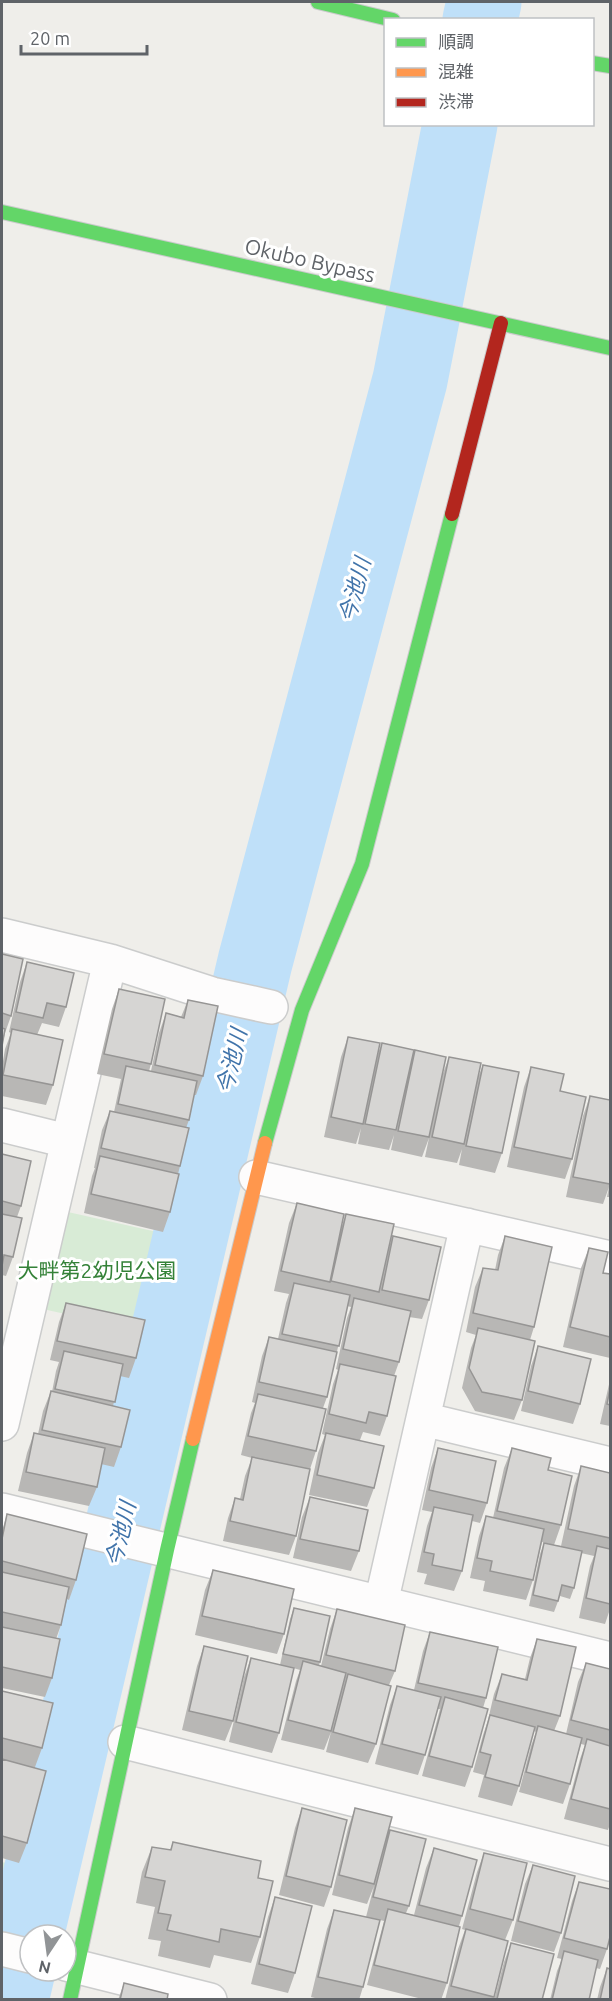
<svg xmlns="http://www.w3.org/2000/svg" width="612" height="2001" viewBox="0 0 612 2001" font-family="Ubuntu,'Noto Sans JP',sans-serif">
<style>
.green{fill:#d8ebd6}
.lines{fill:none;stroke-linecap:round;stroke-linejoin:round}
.river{stroke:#bfe0f9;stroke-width:75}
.street-casing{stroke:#cbcccc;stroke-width:36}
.fast-casing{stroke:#cacacb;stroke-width:16}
.slow-casing{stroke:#cacacb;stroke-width:16}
.jam-casing{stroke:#cacacb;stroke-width:16}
.street{stroke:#fdfcfc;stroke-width:33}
.fast{stroke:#63d668;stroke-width:14}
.slow{stroke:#ff974d;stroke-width:14}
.jam{stroke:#b3261e;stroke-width:14}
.wall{fill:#b8b7b5}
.building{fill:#d6d5d3;stroke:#969594;stroke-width:1.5}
.labels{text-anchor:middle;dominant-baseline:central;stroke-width:6;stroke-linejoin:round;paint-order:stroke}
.street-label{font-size:21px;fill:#5f6368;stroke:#fff}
.park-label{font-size:21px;fill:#348238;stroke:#fff}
.water-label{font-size:22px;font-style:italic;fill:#4174aa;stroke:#fff}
</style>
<rect width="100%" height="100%" fill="#efeeea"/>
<path class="green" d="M59 1210 166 1234 145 1332 34 1307Z
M2 1862 25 1868 7 1937 2 1935Z"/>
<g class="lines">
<path class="river" d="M480 20 484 2
M11 2000 255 962 410 380 460 124"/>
<defs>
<path id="street" d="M2 935 110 961 212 994 271 1007
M2 1125 67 1141
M256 1177 610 1258
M423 1419 610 1464
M2 1424 110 961
M2 1510 610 1659
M381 1603 467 1225
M125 1742 610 1864
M2 1949 30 1956
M66 1964 210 2000"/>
<path id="fast" d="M318 2 393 20
M592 63 610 66
M2 212 610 348
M265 1143 302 1010 362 864 452 514
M70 2000 167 1550 193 1439"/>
<path id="slow" d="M193 1439 265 1143"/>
<path id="jam" d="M452 514 501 323"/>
</defs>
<use href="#street" class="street-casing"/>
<use href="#fast" class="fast-casing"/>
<use href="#slow" class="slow-casing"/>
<use href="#jam" class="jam-casing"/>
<use href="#street" class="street"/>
<use href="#fast" class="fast"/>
<use href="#slow" class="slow"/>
<use href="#jam" class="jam"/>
</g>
<path class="wall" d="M2 954 11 1016 5 1033 2 1046Z
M27 962 66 1007 59 1027 42 1023 37 1035 53 1085 46 1105 2 1096V1067L5 1049 11 1033 9 1032 20 982Z
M119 989 151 1064 149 1071H151L159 1033 166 1013 181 1017 188 1000 203 1076 196 1095H194L189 1120 186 1128 180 1166 178 1174 170 1212 163 1232 84 1213 92 1176 95 1168H94L102 1130 110 1111 114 1112 121 1079 97 1074 112 1009Z
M348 1037 376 1058 382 1043 411 1062 415 1050 442 1076 449 1057 477 1080 483 1065 502 1153 495 1173 459 1165 462 1149 457 1163 425 1157 429 1138 422 1157 391 1150 394 1135 389 1150 358 1144 361 1128 356 1144 324 1137 341 1057Z
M531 1067 560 1091 572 1159 565 1179 507 1167 524 1087Z
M590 1096 610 1100V1197H607L609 1187 603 1204 566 1197 583 1116Z
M2 1154 21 1206 17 1217 13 1257 6 1276 2 1275Z
M297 1203 342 1226 346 1214 389 1247 393 1236 429 1300 422 1319 409 1317 399 1362 394 1376 387 1416 380 1436 363 1432 360 1440 374 1488 367 1507 309 1495 318 1453 325 1435 322 1434 333 1384 338 1370 336 1369 347 1318 351 1307 347 1306 327 1397 323 1408 316 1451 310 1469 296 1536 289 1555 223 1541 228 1518 235 1498 240 1499 245 1476 252 1458 241 1455 251 1413 255 1403 252 1402 262 1356 269 1337 278 1339 286 1303 289 1294 274 1291 289 1223Z
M505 1236 534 1327 530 1340 522 1400 514 1420 475 1411 462 1388 471 1348 476 1335 466 1332 475 1287 483 1268 495 1270 498 1255Z
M589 1248 603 1273 610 1274V1358L563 1347 581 1268Z
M66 1303 136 1358 129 1378 120 1376 113 1406 121 1447 114 1467 101 1464 97 1487 89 1506 18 1491 27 1453 34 1433 38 1434 43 1411 51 1391 52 1392 56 1371 59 1362 50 1360 59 1322Z
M538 1346 580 1404 573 1424 521 1411 531 1366Z
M610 1380V1426L600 1424Z
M438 1448 487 1503 480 1523 472 1521 462 1571 454 1591 424 1584 427 1574 417 1572 427 1526 432 1512 422 1510 431 1468Z
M512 1448 548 1470 561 1525 554 1545 542 1542 533 1580 526 1600 483 1591 485 1581 470 1578 479 1536 486 1516 493 1518 504 1468Z
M581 1466 610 1473V1609L605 1624 579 1618 590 1566 594 1556 581 1553 574 1588 570 1599 560 1596 554 1612 529 1606 540 1554 544 1543 561 1546 574 1486Z
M310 1497 359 1551 351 1571 293 1558 302 1517Z
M7 1514 76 1580 69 1600 67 1599 61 1625 56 1639 52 1678 45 1697 2 1688V1531Z
M213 1570 284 1634 277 1654 195 1635 205 1590Z
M294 1608 320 1662 319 1665 321 1666 330 1629 337 1609 395 1671 389 1685 376 1744 368 1763 326 1752 331 1732 324 1750 281 1740 296 1681 300 1670 290 1667 279 1733 272 1753 229 1742 244 1677 251 1658 280 1665 290 1619Z
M430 1632 486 1698 483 1708 472 1767 465 1787 422 1776 440 1709H438L425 1755 418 1775 375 1764 390 1705 397 1686 414 1690 423 1651Z
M537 1639 560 1716 554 1731 566 1734 578 1682 586 1663 610 1669V1824L608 1830 564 1819 580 1759 585 1745 581 1744 570 1784 563 1804 519 1792 531 1746 536 1732 534 1731 519 1786 512 1806 478 1797 484 1775 473 1772 483 1735 488 1720 494 1694 502 1674 525 1679 530 1658Z
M204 1646 233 1721 225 1741 182 1730 197 1666Z
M2 1691 42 1748 35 1767 27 1843 19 1863 2 1858Z
M302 1808 331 1887 324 1907 279 1895 295 1828Z
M355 1808 385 1845 390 1830 409 1906 406 1913 414 1915 426 1868 434 1848 462 1916 459 1926 447 1983 441 2000H426L367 1985 384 1921 380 1920 363 1987 359 2000H323L311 1997 327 1929 334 1910 366 1917 374 1886 367 1904 332 1895 348 1828Z
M173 1842 258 1878 260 1937 251 1963 214 1955 210 1968 158 1956 161 1941 148 1939 155 1907 136 1903 142 1872 152 1847 170 1850Z
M484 1853 513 1920 505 1940 508 1941 493 2000H445L458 1949 465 1930 462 1929 477 1872Z
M533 1865 561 1933 554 1952 511 1941 525 1884Z
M579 1882 607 1949 600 1969 596 1968 589 2000H550L557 1971 562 1959 557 1958 572 1901Z
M275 1897 295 1973 288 1993 251 1984 268 1917Z
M511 1943 542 2000H494L504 1962Z
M607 1968 610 2000H597L600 1987Z
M124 1983 167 2000H118Z"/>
<path class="building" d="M2 954 23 959 11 1016 2 1013Z
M27 962 74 973 66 1007 47 1003 43 1018 16 1012Z
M119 989 165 999 151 1064 104 1054Z
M188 1000 218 1006 203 1076 155 1065 166 1013 184 1018Z
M2 1028 5 1029 2 1046Z
M12 1029 63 1040 53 1085 3 1075Z
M348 1037 380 1043 363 1124 331 1117Z
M382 1043 414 1050 396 1130 365 1124Z
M415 1050 446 1057 429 1137 398 1131Z
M449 1057 481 1063 464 1144 432 1137Z
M483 1065 519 1072 502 1153 466 1146Z
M126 1066 197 1081 189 1120 118 1104Z
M531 1067 564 1074 560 1091 586 1097 572 1159 514 1147Z
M590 1096 610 1100V1184L573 1177Z
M110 1111 189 1128 180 1166 101 1148Z
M2 1154 31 1161 21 1206 2 1201Z
M100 1156 179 1174 170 1212 91 1194Z
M297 1203 344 1214 330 1282 281 1271Z
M2 1214 22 1218 13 1257 4 1255 2 1266Z
M346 1214 394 1224 379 1292 331 1281Z
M393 1236 441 1247 429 1300 382 1290Z
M505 1236 552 1247 534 1327 473 1313 483 1268 498 1270Z
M589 1248 608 1252 603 1273 610 1274V1337L570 1327Z
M294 1283 350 1295 339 1346 282 1334Z
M354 1298 411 1311 399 1362 343 1349Z
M66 1303 145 1320 136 1358 57 1341Z
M478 1328 535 1341 522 1400 482 1392 469 1368Z
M269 1337 337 1352 327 1397 259 1382Z
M538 1346 591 1359 580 1404 528 1391Z
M64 1351 123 1364 115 1402 55 1389Z
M340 1364 396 1376 387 1416 369 1412 366 1423 329 1414Z
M610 1389V1405L607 1404Z
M51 1391 130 1410 121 1447 42 1430Z
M258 1394 326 1409 316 1451 248 1436Z
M34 1433 105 1448 97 1487 26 1472Z
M326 1433 384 1446 374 1488 317 1475Z
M438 1448 496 1461 487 1503 429 1490Z
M512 1448 551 1458 548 1470 572 1476 561 1525 497 1511Z
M252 1457 310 1469 296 1536 230 1521 235 1498 243 1500Z
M581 1466 610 1473V1538L568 1529Z
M310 1497 368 1510 359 1551 300 1539Z
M434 1507 473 1515 462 1571 432 1565 434 1554 424 1552Z
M7 1514 87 1534 76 1580 2 1561V1539Z
M486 1516 544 1529 533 1580 490 1571 492 1561 477 1558Z
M544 1543 582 1551 574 1588 562 1585 558 1601 533 1595Z
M597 1546 610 1549V1604L586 1598Z
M213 1570 294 1589 284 1634 202 1616Z
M2 1572 69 1587 61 1625 2 1612Z
M294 1608 330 1616 320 1662 283 1654Z
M337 1609 405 1625 395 1671 326 1655Z
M2 1627 60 1639 52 1678 2 1667Z
M430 1632 498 1647 486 1698 418 1683Z
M537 1639 576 1647 560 1716 495 1700 502 1674 527 1680Z
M204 1646 248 1656 233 1721 189 1711Z
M251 1658 294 1668 279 1733 236 1722Z
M303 1661 346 1673 331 1731 288 1720Z
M586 1663 610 1669V1730L571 1720Z
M348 1674 391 1686 376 1744 333 1732Z
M397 1686 441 1697 425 1755 382 1744Z
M2 1691 53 1703 42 1748 2 1738Z
M445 1697 488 1709 472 1767 429 1756Z
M490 1715 535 1727 519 1786 485 1777 491 1755 480 1752Z
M538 1726 582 1738 570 1784 526 1772Z
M587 1739 610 1746V1809L571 1799Z
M2 1759 46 1771 27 1843 2 1836Z
M302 1808 347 1820 331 1887 286 1876Z
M355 1808 392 1817 374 1884 339 1875Z
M390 1830 426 1839 409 1906 373 1897Z
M173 1842 261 1861 258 1878 273 1881 260 1937 221 1929 219 1942 167 1930 171 1915 158 1913 165 1881 145 1877 152 1847 171 1850Z
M434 1848 477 1860 462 1916 419 1905Z
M484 1853 527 1863 513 1920 470 1909Z
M533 1865 575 1876 561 1933 518 1921Z
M579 1882 610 1889V1937L607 1949 564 1938Z
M275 1897 312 1906 295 1973 259 1964Z
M388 1909 460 1927 447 1983 374 1965Z
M334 1910 380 1920 363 1987 318 1977Z
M466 1929 508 1941 494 1997 451 1986Z
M511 1943 554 1954 542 2000 497 1999Z
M564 1951 598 1960 589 2000H552Z
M607 1968 610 1969V2000H600Z
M124 1983 168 1994 167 2000H120Z"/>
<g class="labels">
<g class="street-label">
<text transform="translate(310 260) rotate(13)">Okubo Bypass</text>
</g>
<g class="park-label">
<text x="97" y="1270">大畔第2幼児公園</text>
</g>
<g class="water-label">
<text transform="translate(354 590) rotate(-75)">今池川</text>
<text transform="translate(231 1061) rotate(-77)">今池川</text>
<text transform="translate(120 1534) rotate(-77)">今池川</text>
</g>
</g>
<rect width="612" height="2001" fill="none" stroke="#5f6368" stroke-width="6"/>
<rect x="384" y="18" width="210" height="108" fill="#ffffff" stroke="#bfc1c3" stroke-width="1.5"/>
<rect x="396" y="38" width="30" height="9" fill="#63d668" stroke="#bfc1c3" stroke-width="1.5"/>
<text x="438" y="48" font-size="18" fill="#5f6368">順調</text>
<rect x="396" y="68" width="30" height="9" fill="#ff974d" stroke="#bfc1c3" stroke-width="1.5"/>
<text x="438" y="78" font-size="18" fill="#5f6368">混雑</text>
<rect x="396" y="98" width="30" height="9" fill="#b3261e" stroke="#bfc1c3" stroke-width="1.5"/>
<text x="438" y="108" font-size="18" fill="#5f6368">渋滞</text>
<g transform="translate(48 1953) rotate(193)"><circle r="28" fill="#ffffff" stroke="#bfc1c3" stroke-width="1.5"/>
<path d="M0-4.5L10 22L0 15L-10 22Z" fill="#919496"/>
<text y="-9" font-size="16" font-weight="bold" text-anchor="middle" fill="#5f6368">N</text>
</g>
<path d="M21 45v9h126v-9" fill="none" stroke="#5f6368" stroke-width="3"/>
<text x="30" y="45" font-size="18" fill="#5f6368" stroke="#ffffff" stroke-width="4.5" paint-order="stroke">20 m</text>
</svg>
